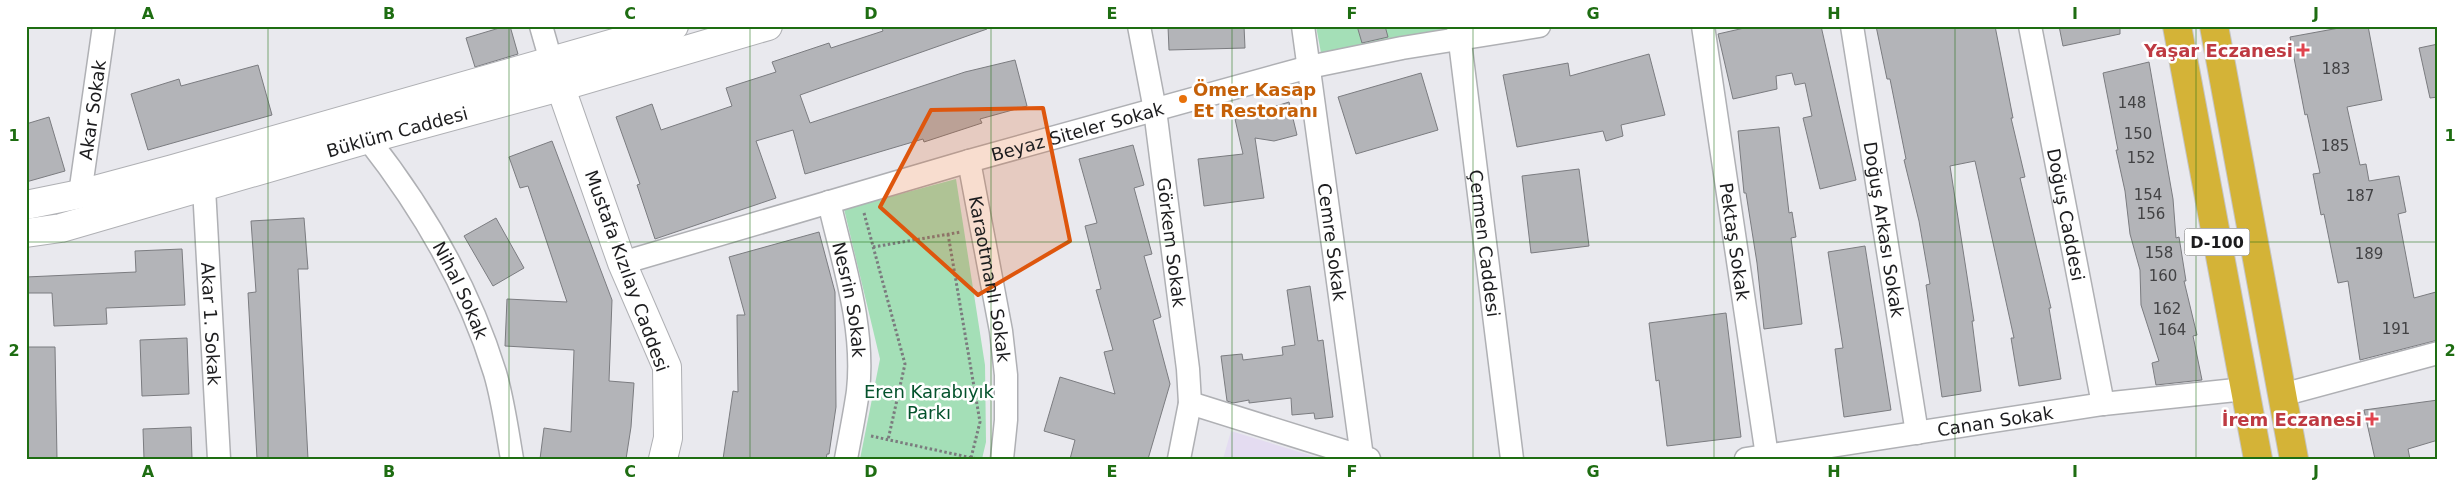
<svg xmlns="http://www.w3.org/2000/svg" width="2464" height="485" viewBox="0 0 2464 485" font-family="'DejaVu Sans',sans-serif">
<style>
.medical{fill:#e4dcf1}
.green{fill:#a4dfb7}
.building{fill:#b3b4b8;stroke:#7b7c80}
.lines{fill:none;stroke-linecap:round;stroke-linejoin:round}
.street-casing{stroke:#afb0b4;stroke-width:25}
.secondary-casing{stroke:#afb0b4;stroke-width:30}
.highway-casing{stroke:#c4c4c4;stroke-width:30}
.path{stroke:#7b7b7e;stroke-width:3;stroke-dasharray:2.5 2.5;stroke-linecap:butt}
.street{stroke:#fff;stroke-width:22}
.secondary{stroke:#fff;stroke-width:28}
.highway{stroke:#d4b337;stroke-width:28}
.marked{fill:#de560d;fill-opacity:0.2;stroke:#de560d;stroke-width:4;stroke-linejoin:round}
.grid{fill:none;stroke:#1e6d12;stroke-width:1;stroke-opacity:0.55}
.health-dot{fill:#e0444e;stroke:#fff;stroke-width:2}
.food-dot{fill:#e8710a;stroke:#fff;stroke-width:2}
.labels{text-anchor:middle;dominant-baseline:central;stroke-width:5;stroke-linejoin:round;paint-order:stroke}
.number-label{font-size:15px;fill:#424244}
.shield{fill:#fff;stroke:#606062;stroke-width:1}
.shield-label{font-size:16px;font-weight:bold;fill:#1c1c1e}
.health-label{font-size:18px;font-weight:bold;fill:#be3a42;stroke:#fff;text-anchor:end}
.food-label{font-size:18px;font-weight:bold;fill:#c56008;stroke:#fff;text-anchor:start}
.street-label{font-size:18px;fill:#1c1c1e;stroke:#fff}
.park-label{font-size:18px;fill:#04522c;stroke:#fff}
.neatline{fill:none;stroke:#1e6d12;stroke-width:2}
.grid-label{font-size:16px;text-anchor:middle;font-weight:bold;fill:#1e6d12}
</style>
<rect width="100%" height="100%" fill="#e9e9ee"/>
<path class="medical" d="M1231 431 1322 459H1223Z"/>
<path class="green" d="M1316 26H1441L1440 31 1321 53Z
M956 179 985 365 986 442 982 459H860L880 359 844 209Z"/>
<path class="building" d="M506 26H510L518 54 475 67 466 38Z
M881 26H987V29L800 95 810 123 965 72 1015 60 1027 106 980 119 982 123 924 142 923 139 805 174 793 130 756 141 776 198 655 239 637 185 640 184 616 117 652 104 661 130 732 106 726 88 776 72 772 62 829 43 831 48 883 31Z
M1168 26H1244L1245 48 1169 50Z
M1357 26H1385L1388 37 1362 43Z
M1753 26H1821L1856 180 1820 189 1803 118 1812 116 1805 83 1795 85 1792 73 1776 76 1777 89 1733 99 1718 34Z
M1876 26H1995L2013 118H2011L2025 177 2020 178 2051 308H2049L2061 379 2019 386 2011 338H2014L1975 161 1950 166 1974 321H1972L1981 391 1942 397 1926 285 1930 284 1919 221 1904 160 1906 159 1890 79H1887Z
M2059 26H2120V34L2063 46Z
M2350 26H2368L2382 100 2347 107 2360 165 2366 164 2369 181 2399 176 2406 212 2398 214 2414 298 2436 292 2438 302V340L2360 360 2348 281 2338 283 2324 214 2321 215 2313 174 2320 173 2307 114 2305 115 2290 37Z
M2438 44V97L2430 98 2419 48Z
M1649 54 1665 115 1621 125 1623 136 1606 141 1603 131 1517 147 1503 75 1568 63 1570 76Z
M2149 62 2173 199 2176 238 2179 237 2186 281H2184L2197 335 2193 336 2202 380 2156 385 2152 363 2159 361 2141 305 2140 270 2130 234 2125 191 2116 150H2118L2103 73Z
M258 65 272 115 148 150 131 94 179 79 181 86Z
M1421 73 1438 130 1356 154 1338 97Z
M1289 102 1297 135 1274 141 1255 138 1264 198 1204 206 1198 159 1243 154 1235 119Z
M49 117 65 171 26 182V124Z
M1779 127 1789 213 1792 212 1796 237 1791 238 1802 324 1764 329 1757 263 1746 193H1744L1738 131Z
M552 141 612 300 609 381 634 383 631 427 626 459H540L544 428 571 432 574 350 505 346 507 299 567 302 528 186 520 188 509 157Z
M1133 145 1144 185 1134 188 1152 254 1144 256 1161 317 1153 320 1170 384 1148 459H1070L1075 440 1044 431 1060 377 1115 394 1104 352 1113 350 1096 290 1101 289 1085 226 1097 223 1079 159Z
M1579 169 1589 246 1531 253 1522 176Z
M304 218 308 269H298L308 459H257L248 293 256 292 251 221Z
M496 218 524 268 493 286 464 236Z
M819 232 835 292 836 407 829 454H827L826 459H723L733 391 738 392 737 315H745L729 257Z
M1865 246 1891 410 1844 417 1835 349 1843 348 1828 252Z
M182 249 185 305 106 308 107 324 54 326 52 293H26V277L136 272 135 251Z
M1310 286 1318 341 1323 340 1333 417 1315 419 1314 413 1292 415 1291 398 1249 403V400L1233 403 1227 401 1221 356 1242 354 1243 360 1283 355 1282 347 1295 345 1287 290Z
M1726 313 1741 437 1667 446 1659 380 1656 381 1649 323Z
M187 338 189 394 142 396 140 340Z
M26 347H55L57 459H26Z
M2438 400V440L2408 449 2410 459H2375L2364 410Z
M191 427 192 459H144L143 429Z"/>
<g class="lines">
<defs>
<g id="street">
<path d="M541 26 551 61"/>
<path id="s1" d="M1139 26 1155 110 1188 369 1190 403 1179 459"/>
<path id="s2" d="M1303 26 1362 457"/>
<path id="s3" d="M1458 26 1512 459"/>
<path id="s4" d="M1703 26 1767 456"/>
<path id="s5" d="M1852 26 1917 433"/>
<path id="s6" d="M2030 26 2103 404"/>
<path id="s7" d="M368 139C423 209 469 288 495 373 503 400 507 430 512 459"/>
<path id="s8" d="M969 161 1001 331 1006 375V420L1002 459"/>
<path id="s9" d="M204 188 219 459"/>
<path id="s10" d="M80 194 104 26"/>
<path id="s11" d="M829 202C843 263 865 327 858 391 855 413 850 436 846 459"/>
<path id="s12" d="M622 263 969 161 1309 67 1402 48 1539 26"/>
<path d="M2282 395 2438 353"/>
<path d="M1190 403 1369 459"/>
<path id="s13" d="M1746 459 2103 404 2245 389"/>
</g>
<g id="secondary">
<path d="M555 71 622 263 667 367 668 438 663 459"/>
<path d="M26 205 80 194 173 169 674 26"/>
<path id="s14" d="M26 233 61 228 368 139 560 87 768 26"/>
</g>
<path id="highway" d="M2177 26 2258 459
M2214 26 2294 459"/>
</defs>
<use href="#street" class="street-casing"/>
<use href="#secondary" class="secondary-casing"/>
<use href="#highway" class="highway-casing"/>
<path class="path" d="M864 213 905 364 888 440
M948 234 980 422 971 458
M873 247 961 232
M871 436 977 459"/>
<use href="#street" class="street"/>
<use href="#secondary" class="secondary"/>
<use href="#highway" class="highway"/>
</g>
<path class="marked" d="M1043 108 1070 241 978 295 880 207 931 110Z"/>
<path class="grid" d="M268 26V459M509 26V459M750 26V459M991 26V459M1232 26V459M1473 26V459M1714 26V459M1955 26V459M2196 26V459M26 242H2438"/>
<g class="health-dot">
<path d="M2300.5 42.5h5v5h5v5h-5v5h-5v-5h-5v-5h5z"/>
<path d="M2369.5 411.5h5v5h5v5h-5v5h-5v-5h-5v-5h5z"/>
</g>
<circle class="food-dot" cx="1183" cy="99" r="5"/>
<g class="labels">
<g class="number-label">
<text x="2336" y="69">183</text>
<text x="2132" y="103">148</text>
<text x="2138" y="134">150</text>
<text x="2335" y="146">185</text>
<text x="2141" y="158">152</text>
<text x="2148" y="195">154</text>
<text x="2360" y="196">187</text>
<text x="2151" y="214">156</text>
<text x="2159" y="253">158</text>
<text x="2369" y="254">189</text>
<text x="2163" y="276">160</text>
<text x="2167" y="309">162</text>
<text x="2396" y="329">191</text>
<text x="2172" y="330">164</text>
</g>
<rect class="shield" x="2184.5" y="228.5" width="65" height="27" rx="4"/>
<g class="shield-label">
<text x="2217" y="242">D-100</text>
</g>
<g class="health-label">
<text x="2293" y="50">Yaşar Eczanesi</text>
<text x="2362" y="419">İrem Eczanesi</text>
</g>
<g class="food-label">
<text x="1193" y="89">Ömer Kasap<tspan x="1193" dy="21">Et Restoranı</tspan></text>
</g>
<g class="street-label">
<text stroke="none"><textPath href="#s10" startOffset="85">Akar Sokak</textPath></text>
<text stroke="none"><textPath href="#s12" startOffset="474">Beyaz Siteler Sokak</textPath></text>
<text stroke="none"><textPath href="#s14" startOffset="385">Büklüm Caddesi</textPath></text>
<text stroke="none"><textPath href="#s6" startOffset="192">Doğuş Caddesi</textPath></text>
<text stroke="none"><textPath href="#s5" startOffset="206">Doğuş Arkası Sokak</textPath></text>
<text stroke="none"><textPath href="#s2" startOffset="218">Cemre Sokak</textPath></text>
<text stroke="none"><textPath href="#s4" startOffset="218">Pektaş Sokak</textPath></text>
<text stroke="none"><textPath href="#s1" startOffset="219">Görkem Sokak</textPath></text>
<text stroke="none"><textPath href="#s3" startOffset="219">Çermen Caddesi</textPath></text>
<text transform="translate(627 271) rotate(70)">Mustafa Kızılay Caddesi</text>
<text stroke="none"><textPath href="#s8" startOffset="120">Karaotmanlı Sokak</textPath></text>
<text stroke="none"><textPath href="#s7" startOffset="178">Nihal Sokak</textPath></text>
<text stroke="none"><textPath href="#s11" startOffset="100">Nesrin Sokak</textPath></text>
<text stroke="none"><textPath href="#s9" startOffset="136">Akar 1. Sokak</textPath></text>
<text stroke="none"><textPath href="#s13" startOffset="252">Canan Sokak</textPath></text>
</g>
<g class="park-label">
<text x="929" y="391">Eren Karabıyık<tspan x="929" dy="21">Parkı</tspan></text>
</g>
</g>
<rect width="2464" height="485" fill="none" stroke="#ffffff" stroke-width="55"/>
<rect x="28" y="28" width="2408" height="430" class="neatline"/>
<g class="grid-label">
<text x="148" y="19">A</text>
<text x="389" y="19">B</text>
<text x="630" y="19">C</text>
<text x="871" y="19">D</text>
<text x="1112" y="19">E</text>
<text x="1352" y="19">F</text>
<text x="1593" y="19">G</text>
<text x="1834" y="19">H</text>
<text x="2075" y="19">I</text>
<text x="2316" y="19">J</text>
<text x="14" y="141">1</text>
<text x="2450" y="141">1</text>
<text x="14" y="356">2</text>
<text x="2450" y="356">2</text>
<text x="148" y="477">A</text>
<text x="389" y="477">B</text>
<text x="630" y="477">C</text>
<text x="871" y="477">D</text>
<text x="1112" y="477">E</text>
<text x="1352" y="477">F</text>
<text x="1593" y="477">G</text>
<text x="1834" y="477">H</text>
<text x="2075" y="477">I</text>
<text x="2316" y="477">J</text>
</g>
</svg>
